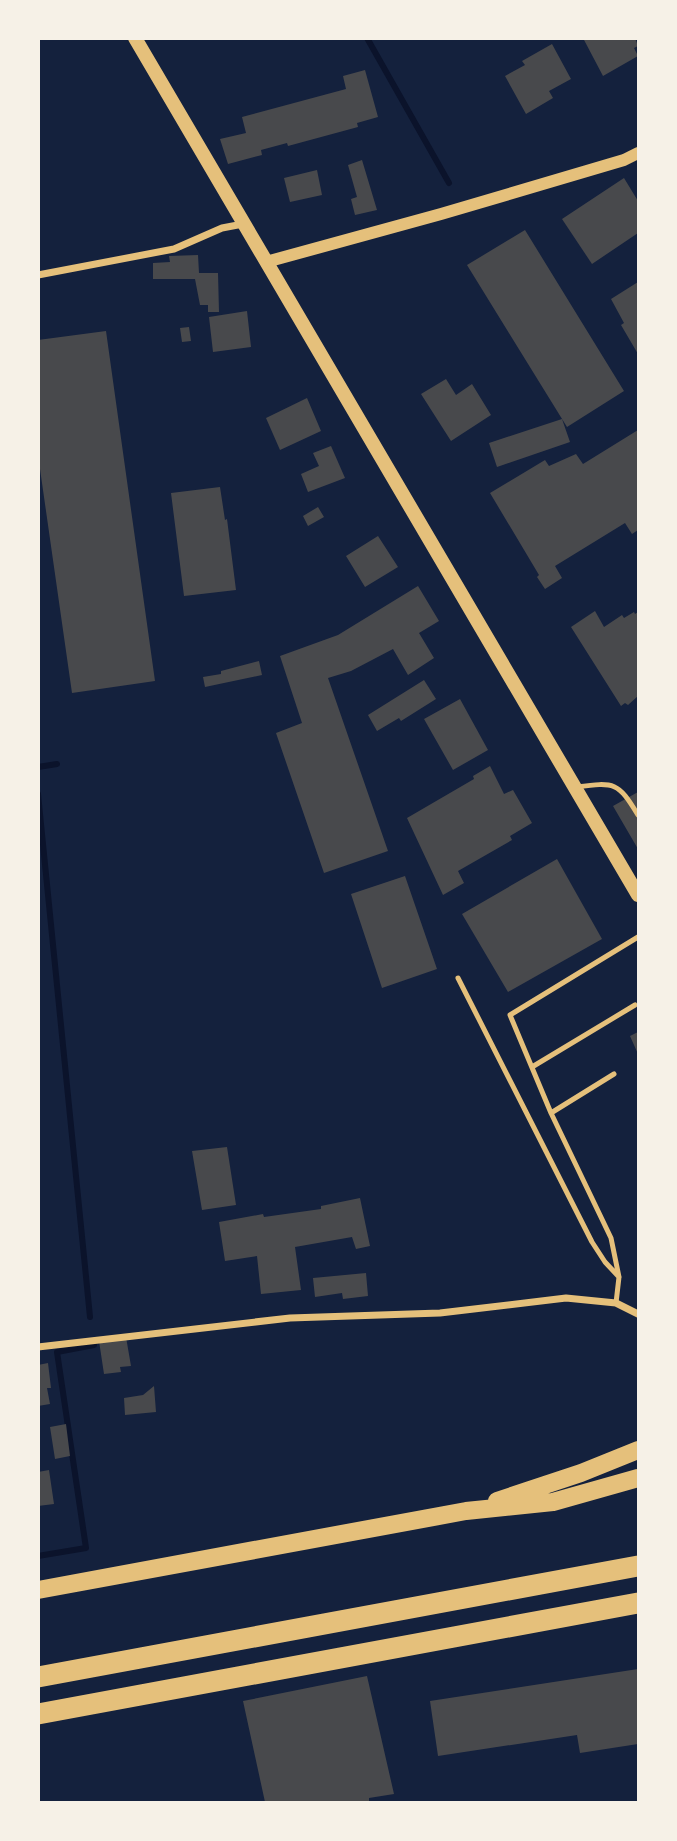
<svg xmlns="http://www.w3.org/2000/svg" width="677" height="1841" viewBox="0 0 677 1841" font-family="'Source Serif 4',serif">
<style>
.lines{fill:none;stroke-linecap:round;stroke-linejoin:round}
.stream{stroke:#0b132b;stroke-width:6}
.building{fill:#48494c}
.service{stroke:#e5c07b;stroke-width:5}
.minor{stroke:#e5c07b;stroke-width:7}
.tertiary{stroke:#e5c07b;stroke-width:12}
.secondary{stroke:#e5c07b;stroke-width:14}
.primary{stroke:#e5c07b;stroke-width:18}
.motorway{stroke:#e5c07b;stroke-width:21}
</style>
<rect width="100%" height="100%" fill="#14213d"/>
<g class="lines">
<path class="stream" d="M367 38 449 183
M38 767 57 764
M38 794 90 1317
M38 1556 86 1548 57 1352 94 1345"/>
</g>
<path class="building" d="M583 38H635L638 46 634 48 638 56 603 76Z
M552 44 571 79 549 91 553 98 526 114 505 76 525 65 522 61Z
M365 70 378 117 357 123 358 127 288 146 287 143 261 150 262 155 228 164 220 139 246 133 242 117 346 89 343 76Z
M362 160 377 210 355 215 351 199 357 197 348 165Z
M317 170 322 195 290 202 284 178Z
M624 178 638 201V233L592 264 562 219Z
M525 230 624 391 567 427 467 265Z
M198 255 199 273H218L219 312H208V305H200L195 279H153V263L170 262 169 256Z
M638 282V354L621 325 624 323 611 299Z
M247 311 251 347 213 352 209 317Z
M189 327 191 341 182 342 180 328Z
M106 331 155 681 72 693 38 455V340Z
M446 379 456 395 472 384 491 415 451 441 421 394Z
M307 398 321 431 280 450 266 418Z
M562 419 570 442 497 467 489 443Z
M638 430V530L632 534 625 523 555 566 562 578 545 589 537 577 539 575 490 493 545 460 549 466 576 454 583 464Z
M331 446 345 478 308 492 301 474 319 466 313 453Z
M220 487 225 520 227 519 236 590 184 596 171 493Z
M318 507 324 517 308 526 303 516Z
M378 536 398 567 365 587 346 556Z
M418 586 439 621 419 633 434 658 408 675 393 649 351 671 328 678 388 851 324 873 276 733 302 723 280 656 338 635Z
M595 611 604 627 622 615 624 618 634 612 635 614 638 612V696L628 705 625 703 621 706 571 627Z
M259 661 262 675 205 687 203 677 221 674V671Z
M424 680 436 699 401 721 399 718 377 731 368 715Z
M460 699 488 750 453 770 424 719Z
M490 766 504 794 513 790 532 823 510 836 512 840 458 871 464 883 443 895 407 818 474 779 473 776Z
M638 792V849L613 806Z
M557 859 602 939 508 992 462 914Z
M405 876 437 969 382 988 351 894Z
M638 1032V1054L630 1036Z
M227 1147 236 1205 202 1210 192 1151Z
M360 1198 370 1246 356 1249 352 1237 295 1247 301 1290 261 1294 257 1256 225 1261 219 1222 263 1214 264 1217 321 1209V1206Z
M366 1273 368 1296 343 1299 342 1293 315 1297 313 1278Z
M126 1337 131 1366 120 1367 121 1372 104 1374 99 1341Z
M48 1363 51 1388H47L50 1404 38 1406V1365Z
M154 1386 156 1412 125 1415 124 1398 143 1395Z
M66 1424 70 1456 55 1459 50 1427Z
M49 1470 54 1504 38 1506V1472Z
M638 1669V1744L580 1753 577 1735 438 1756 430 1701Z
M367 1676 394 1794 369 1798V1802H265L243 1701Z"/>
<g class="lines">
<path class="service" d="M576 787C615 782 618 782 638 815
M458 978 592 1242 605 1262 619 1277
M532 1067 635 1005
M614 1074 551 1113 510 1015 638 937
M551 1113 611 1238 619 1277 616 1303"/>
<path class="minor" d="M38 275 174 249 222 228 243 224
M38 1347 290 1318 440 1313 566 1298 616 1303 638 1314"/>
<path class="tertiary" d="M266 262 441 214 624 160 638 153"/>
<path class="secondary" d="M135 38 638 895"/>
<path class="primary" d="M497 1501 581 1473 638 1450
M38 1590 466 1511 553 1502 638 1478"/>
<path class="motorway" d="M38 1677 638 1566
M38 1714 638 1603"/>
</g>
<rect width="677" height="1841" fill="none" stroke="#f6f1e7" stroke-width="80"/>
</svg>
